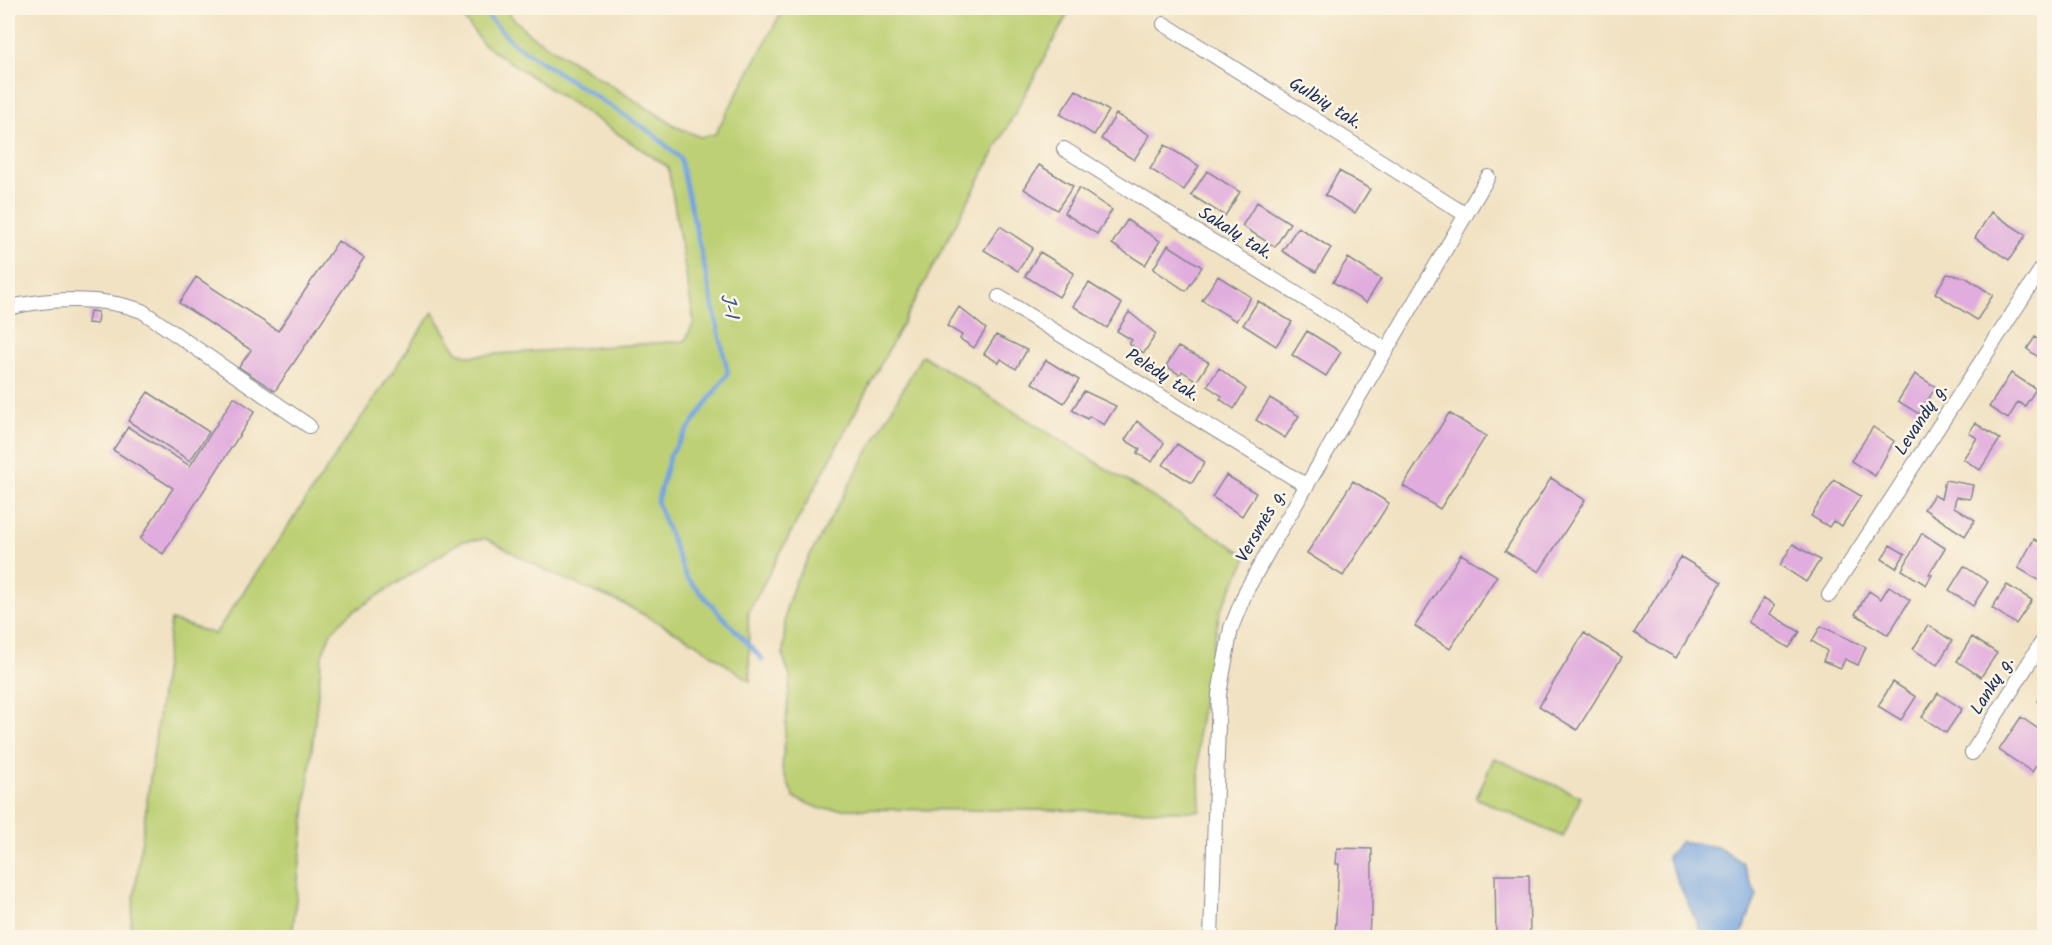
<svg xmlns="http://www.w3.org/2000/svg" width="2052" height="945" viewBox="0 0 2052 945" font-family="Kalam,sans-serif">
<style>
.green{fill:#bdd074;stroke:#6c8069;stroke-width:1.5}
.water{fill:#75a4df;stroke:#486a9e;stroke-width:1.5}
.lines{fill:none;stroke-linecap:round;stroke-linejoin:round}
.stream{stroke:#75a4df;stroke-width:4.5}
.building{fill:#e1acde}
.minor-casing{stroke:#868890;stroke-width:16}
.minor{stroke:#fff;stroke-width:14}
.labels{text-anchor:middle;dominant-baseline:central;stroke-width:5;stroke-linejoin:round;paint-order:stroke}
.street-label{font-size:18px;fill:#1b2f5e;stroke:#fcf5e5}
.water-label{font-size:20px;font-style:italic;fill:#3a588b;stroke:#fcf5e5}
</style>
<rect width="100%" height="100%" fill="#fcf5e5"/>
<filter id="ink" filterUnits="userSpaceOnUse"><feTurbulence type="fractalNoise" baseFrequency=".0167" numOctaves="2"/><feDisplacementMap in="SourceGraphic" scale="12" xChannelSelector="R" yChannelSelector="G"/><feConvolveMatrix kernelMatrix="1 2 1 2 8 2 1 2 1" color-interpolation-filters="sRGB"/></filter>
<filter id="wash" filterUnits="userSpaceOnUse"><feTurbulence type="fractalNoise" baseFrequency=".008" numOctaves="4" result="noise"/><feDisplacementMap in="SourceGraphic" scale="24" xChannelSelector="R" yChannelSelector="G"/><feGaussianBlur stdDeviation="1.35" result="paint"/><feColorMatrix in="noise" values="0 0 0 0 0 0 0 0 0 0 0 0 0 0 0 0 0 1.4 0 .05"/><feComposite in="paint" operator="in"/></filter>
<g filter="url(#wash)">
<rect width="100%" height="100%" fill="#f1e2c3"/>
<path class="green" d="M456 8H503L529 34 677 127 700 137 715 134 784 8H1071L748 613 750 681 694 642 624 604 553 574 487 539 462 541 351 613 331 632 322 655 292 937H129L171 620 215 634 433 312 457 352 471 356 685 341 694 322 668 167 484 45Z
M922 355 1248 556 1220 611 1206 681 1198 732 1200 811 821 809 794 798 782 769 790 677 783 656 786 609 795 582Z
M1494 758 1581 797 1563 837 1476 798Z"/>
<path class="water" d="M1681 841 1717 847 1742 862 1757 896 1740 937H1703L1667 857Z"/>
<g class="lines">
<path class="stream" d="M480 8 514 44 652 133 680 158 728 373 670 455 657 502 686 577 762 659"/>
</g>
<g id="blocks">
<path class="building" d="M1076 90 1109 111 1094 135 1060 114Z
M1116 114 1150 135 1134 160 1101 139Z
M1165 145 1199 166 1184 190 1150 169Z
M1039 165 1073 186 1057 210 1024 189Z
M1207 171 1240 192 1225 216 1191 195Z
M1339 171 1370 189 1355 213 1325 195Z
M1079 188 1112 210 1097 234 1064 213Z
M1257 202 1290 223 1275 247 1242 226Z
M1991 212 2026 235 2009 260 1975 238Z
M1127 220 1160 241 1145 265 1112 244Z
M1000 226 1033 248 1018 271 984 250Z
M1298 227 1331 248 1316 272 1282 251Z
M338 241 364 258 275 391 239 367 251 350 179 303 196 277 278 331Z
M1168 245 1202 267 1186 291 1153 269Z
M1040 252 1074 273 1059 297 1025 276Z
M1348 258 1381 279 1366 303 1333 282Z
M1947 274 1965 277 1993 295 1977 320 1935 293Z
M1218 276 1251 297 1236 321 1202 300Z
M1089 283 1122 304 1107 328 1073 306Z
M1258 301 1292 322 1276 346 1243 325Z
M959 307 986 329 974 348 960 339 962 335 947 326Z
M90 311 98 312 97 324 88 323Z
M1129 312 1156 334 1144 353 1129 344 1132 340 1117 331Z
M1307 331 1341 352 1326 376 1292 355Z
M2044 334V361L2027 349 2035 337 2040 340Z
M996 335 1027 350 1016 369 1001 359 999 363 984 354Z
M1178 347 1209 362 1197 381 1182 371 1180 375 1166 366Z
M1046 360 1079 380 1064 403 1032 383Z
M1219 368 1246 389 1234 409 1220 399 1222 396 1207 386Z
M2011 373 2036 389 2025 406 2018 402 2008 419 1989 407Z
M1915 374 1936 387 1919 414 1898 401Z
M1084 391 1116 406 1104 425 1089 416 1087 419 1072 410Z
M148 392 209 432 190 461 128 421Z
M234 397 255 411 163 554 140 539 173 488 113 450 128 427 190 466Z
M1270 398 1299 416 1285 438 1256 420Z
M1449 413 1486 436 1440 509 1403 486Z
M1137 421 1164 443 1152 462 1137 453 1140 449 1125 440Z
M1975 423 2000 439 1980 470 1963 459 1977 438 1969 433Z
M1873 427 1894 441 1875 476 1851 461Z
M1177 444 1205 462 1192 483 1163 465Z
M1226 475 1256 493 1242 516 1212 497Z
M1551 478 1585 500 1539 572 1505 551Z
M1834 480 1861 496 1842 526 1833 521 1829 527 1811 516Z
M1945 480 1973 485 1970 499 1956 497 1954 507 1975 520 1965 536 1924 509 1934 495 1941 499Z
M1353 481 1389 503 1343 576 1307 553Z
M1922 533 1945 548 1929 574 1932 575 1926 585 1902 570Z
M2034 539 2044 545V583L2018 568Z
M1793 544 1820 560 1806 582 1780 565Z
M1890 545 1905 554 1896 568 1882 559Z
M1461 554 1497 576 1450 649 1415 626Z
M1681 557 1722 582 1676 658 1634 633Z
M1964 566 1988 582 1973 606 1949 590Z
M2007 585 2032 600 2016 624 1992 608Z
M1889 586 1910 600 1888 635 1855 614 1869 591 1881 599Z
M1764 598 1775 605 1770 614 1800 632 1789 648 1748 622Z
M1928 625 1952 641 1937 665 1913 649Z
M1821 626 1866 647 1858 665 1845 659 1841 668 1823 661 1827 651 1812 641Z
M1584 633 1622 657 1577 730 1539 706Z
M1972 637 1997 653 1981 677 1957 661Z
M1893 682 1916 697 1901 720 1878 706Z
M2044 689V706L2037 701Z
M1938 693 1962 709 1946 733 1922 717Z
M2021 717 2044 733V754L2032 772 1999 750Z
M1337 848 1372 849V917H1370L1369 936 1335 935 1339 864H1336Z
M1495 875H1529L1530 938H1496Z"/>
</g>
</g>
<g filter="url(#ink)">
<use href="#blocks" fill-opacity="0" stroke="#868890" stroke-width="1.5"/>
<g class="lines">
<defs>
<path id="minor" d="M1164 24 1466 215
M1064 149 1387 350
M999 297 1307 486
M8 308C48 298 102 296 142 311L309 426
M1829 595 2044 265
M1972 753 2044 639
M1211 938 1219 694 1231 628 1246 591 1270 548 1488 177"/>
</defs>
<use href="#minor" class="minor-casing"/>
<use href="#minor" class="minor"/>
</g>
</g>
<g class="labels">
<g class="street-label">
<text transform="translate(1325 104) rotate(32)">Gulbių tak.</text>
<text transform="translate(1235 234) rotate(32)">Sakalų tak.</text>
<text transform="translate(1162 376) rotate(32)">Pelėdų tak.</text>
<text transform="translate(1922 420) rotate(-57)">Levandų g.</text>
<text transform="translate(1262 526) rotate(-60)">Versmės g.</text>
<text transform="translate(1993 686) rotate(-58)">Lankų g.</text>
</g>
<g class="water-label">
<text transform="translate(728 306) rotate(78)">J-1</text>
</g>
</g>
<rect width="2052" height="945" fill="none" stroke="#fcf5e5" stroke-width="30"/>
</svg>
